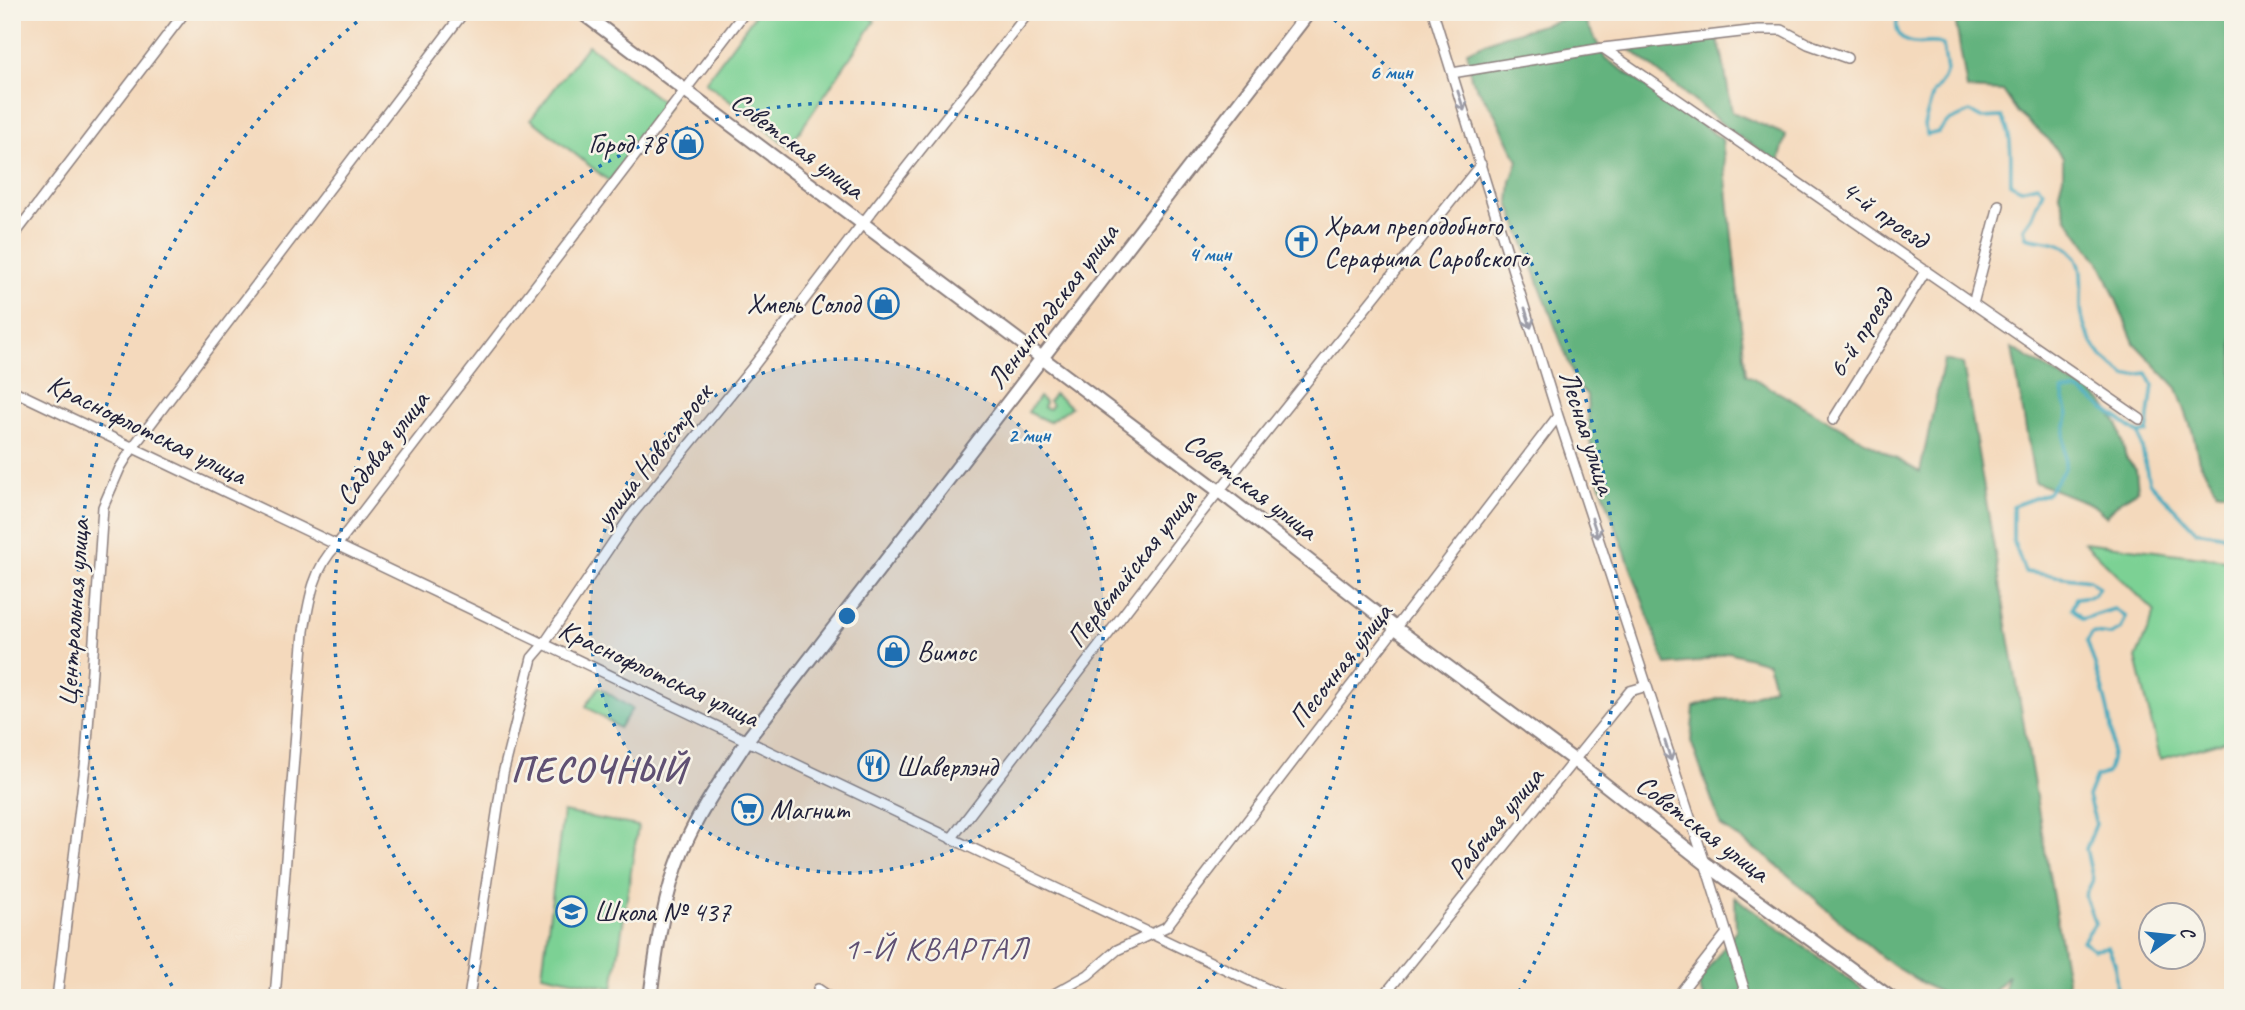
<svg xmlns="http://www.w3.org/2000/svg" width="2245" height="1010" viewBox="0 0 2245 1010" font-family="Caveat,sans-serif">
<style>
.green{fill:#7bd194;stroke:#4e7a68;stroke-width:2}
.forest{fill:#64b37e;stroke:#436a5c;stroke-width:2}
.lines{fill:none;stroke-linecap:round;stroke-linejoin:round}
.stream{stroke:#3da8bd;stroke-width:3.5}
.street-casing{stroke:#8b7e7c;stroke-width:12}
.secondary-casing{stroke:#8b7e7c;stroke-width:16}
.street{stroke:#fff;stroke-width:9}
.secondary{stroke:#fff;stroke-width:12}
.oneway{stroke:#9c9ca7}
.ring{fill:none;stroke:#1f6fb2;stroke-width:3.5;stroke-dasharray:3.5 7}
.labels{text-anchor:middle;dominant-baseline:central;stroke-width:5;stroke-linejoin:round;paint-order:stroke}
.poi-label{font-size:28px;fill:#22223b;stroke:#f7f3e8;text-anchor:start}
.street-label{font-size:28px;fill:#22223b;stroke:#f7f3e8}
.quarter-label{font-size:32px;letter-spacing:2px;fill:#5f5073;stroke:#f7f3e8}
.district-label{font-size:35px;font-weight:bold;letter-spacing:2px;fill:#5f5073;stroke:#f7f3e8}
.centre{fill:#1f6fb2;stroke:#f7f3e8;stroke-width:3.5}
.ring-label{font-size:21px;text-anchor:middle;font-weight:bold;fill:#1f6fb2;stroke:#f7f3e8;stroke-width:5;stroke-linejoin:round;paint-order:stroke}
</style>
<rect width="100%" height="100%" fill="#f7f3e8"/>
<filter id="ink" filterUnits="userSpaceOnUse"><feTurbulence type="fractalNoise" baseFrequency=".0143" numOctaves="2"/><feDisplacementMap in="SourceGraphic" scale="14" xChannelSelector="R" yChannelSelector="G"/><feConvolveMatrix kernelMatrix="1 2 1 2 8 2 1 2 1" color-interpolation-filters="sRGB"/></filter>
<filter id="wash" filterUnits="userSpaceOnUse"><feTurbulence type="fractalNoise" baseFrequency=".00686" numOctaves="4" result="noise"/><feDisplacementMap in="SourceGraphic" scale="28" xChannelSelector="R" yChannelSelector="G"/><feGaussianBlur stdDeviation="1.57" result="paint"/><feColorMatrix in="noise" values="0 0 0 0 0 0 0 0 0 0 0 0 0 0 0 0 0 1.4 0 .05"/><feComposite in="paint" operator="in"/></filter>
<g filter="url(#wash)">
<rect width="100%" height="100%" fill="#f4d9bc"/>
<path class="green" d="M757 12H864L875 21 789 147 705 82Z
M588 45 668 106 609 181 531 119Z
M1054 394 1071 407 1049 422 1028 412 1039 397 1045 402 1044 408 1050 409 1052 405 1049 401Z
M2084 542 2233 561V739L2160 759 2136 658 2155 612Z
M599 687 632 709 619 728 586 706Z
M563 812 638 826 613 988 542 974Z"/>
<path class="forest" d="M1954 12H2233V492H2218L2199 461 2193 433 2177 388 2134 343 2103 268 2067 218 2059 192 2063 177V158L2048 139 2019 114 2003 91 1967 89Z
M1582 14 1605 58 1722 139 1746 374 1920 472 1944 360 1963 364 2070 998H2001L2009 975 1990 994 1981 998H1951L1925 985 1885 960 1772 861 1721 826 1691 741 1694 707 1720 698H1747L1774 687 1768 663 1729 652 1697 662 1666 665 1596 472 1589 434 1587 395 1577 385 1509 203 1511 181 1518 161 1495 114 1471 79 1467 51 1502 36Z
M1716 36 1722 54 1732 112 1786 135 1779 162 1732 132 1625 45Z
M2012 348 2071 383 2081 385 2103 402 2118 426 2126 458 2136 470 2138 490 2120 501 2106 516 2093 505 2035 482Z
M1735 897 1875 998H1703L1698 983 1736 930Z"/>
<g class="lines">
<path class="stream" d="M1900 12C1893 26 1897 41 1914 43 1925 45 1932 40 1943 45L1947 71 1944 79 1933 94 1924 125 1927 135 1939 132 1947 122 1970 112 1981 118 2002 117C2014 138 2010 160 2011 184L2021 189 2037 185 2043 190 2032 217 2024 228 2026 237C2042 242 2060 239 2072 252 2088 268 2078 297 2082 316 2084 328 2092 346 2101 355 2109 363 2119 369 2126 376L2147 373 2153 385 2147 432 2139 434 2080 391H2062L2068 416 2064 436 2065 468 2048 493 2013 506V540L2025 572 2090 580 2099 588 2093 596 2076 598 2072 608 2082 619 2114 609 2126 617 2121 629 2110 635 2093 633 2087 641C2098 675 2123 740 2107 773L2096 777 2088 797 2096 824 2086 849 2093 880 2085 896 2095 923 2083 941 2093 949 2108 947 2115 963 2117 991 2096 998
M2139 434 2149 482 2196 531 2233 537"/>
</g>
</g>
<g filter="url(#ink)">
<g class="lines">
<defs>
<path id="street" d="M1433 12 1558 416 1705 863 1747 998
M1603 48 2140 419
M1452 73 1603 48 1758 30H1782L1808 44 1847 58
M12 238 185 12
M1973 304 1999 205
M12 390 1286 998
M1833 420 1926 270
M951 839 1199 516 1481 164
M818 989 831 998
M57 998 86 758 103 507 120 468 133 447 464 12
M275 998 304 631C309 600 314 567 337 545L745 12
M469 998 503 774 532 658 544 644 630 517 752 368 869 215 1029 12
M1047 998 1088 975 1117 950 1166 927 1558 416
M1382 998 1630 691 1647 686
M1676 998 1727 933"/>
<path id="secondary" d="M581 12 1219 491 1397 629 1575 761 1705 863 1891 998
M650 998C657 947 663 898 682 851 699 811 725 775 748 739L1309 12"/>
</defs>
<use href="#street" class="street-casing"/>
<use href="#secondary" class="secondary-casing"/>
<use href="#street" class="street"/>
<use href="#secondary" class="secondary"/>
</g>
<defs><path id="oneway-shaft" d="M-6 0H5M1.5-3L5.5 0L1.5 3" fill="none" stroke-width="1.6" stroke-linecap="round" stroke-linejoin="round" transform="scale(1.75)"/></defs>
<g class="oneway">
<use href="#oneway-shaft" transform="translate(1461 101) rotate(72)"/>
<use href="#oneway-shaft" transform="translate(1528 318) rotate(73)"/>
<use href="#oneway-shaft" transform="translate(1595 528) rotate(72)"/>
<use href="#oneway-shaft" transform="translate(1668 751) rotate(72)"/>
</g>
</g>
<circle cx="847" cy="616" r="257" fill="#1f6fb2" fill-opacity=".12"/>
<g class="ring">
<circle cx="847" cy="616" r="257"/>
<path d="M504 997A513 513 0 1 1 1190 997"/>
<path d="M177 995A770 770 0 0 1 368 13M1326 13A770 770 0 0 1 1517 995"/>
</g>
<defs>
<symbol id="shop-ring" viewBox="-11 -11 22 22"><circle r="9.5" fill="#f7f3e8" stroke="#1f6fb2" stroke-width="1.5"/><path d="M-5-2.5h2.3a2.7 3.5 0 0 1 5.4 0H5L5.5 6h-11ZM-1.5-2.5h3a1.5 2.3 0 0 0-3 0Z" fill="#1f6fb2"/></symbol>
<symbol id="church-ring" viewBox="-11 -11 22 22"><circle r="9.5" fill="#f7f3e8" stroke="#1f6fb2" stroke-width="1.5"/><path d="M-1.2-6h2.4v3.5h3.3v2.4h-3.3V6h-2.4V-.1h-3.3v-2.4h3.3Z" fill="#1f6fb2"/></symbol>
<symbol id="restaurant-ring" viewBox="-11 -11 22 22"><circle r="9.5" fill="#f7f3e8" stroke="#1f6fb2" stroke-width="1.5"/><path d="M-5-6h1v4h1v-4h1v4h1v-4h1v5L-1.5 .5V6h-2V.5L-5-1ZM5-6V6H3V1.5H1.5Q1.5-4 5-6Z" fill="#1f6fb2"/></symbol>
<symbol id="supermarket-ring" viewBox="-11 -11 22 22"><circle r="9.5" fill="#f7f3e8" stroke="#1f6fb2" stroke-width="1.5"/><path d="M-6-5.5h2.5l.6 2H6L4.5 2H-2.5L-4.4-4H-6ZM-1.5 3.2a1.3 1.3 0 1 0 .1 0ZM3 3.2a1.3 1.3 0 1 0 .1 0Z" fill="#1f6fb2"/></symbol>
<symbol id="school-ring" viewBox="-11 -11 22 22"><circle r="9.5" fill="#f7f3e8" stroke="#1f6fb2" stroke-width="1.5"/><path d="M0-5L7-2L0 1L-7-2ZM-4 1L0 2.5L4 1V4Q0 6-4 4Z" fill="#1f6fb2"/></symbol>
</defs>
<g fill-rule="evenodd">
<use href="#shop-ring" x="670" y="126" width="35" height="35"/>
<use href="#church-ring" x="1284" y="224" width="35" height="35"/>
<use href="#shop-ring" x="866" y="286" width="35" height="35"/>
<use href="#shop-ring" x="876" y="634" width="35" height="35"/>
<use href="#restaurant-ring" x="856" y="748" width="35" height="35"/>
<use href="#supermarket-ring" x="730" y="792" width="35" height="35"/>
<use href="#school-ring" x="554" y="894" width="35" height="35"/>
</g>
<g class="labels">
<g class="poi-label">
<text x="665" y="143" text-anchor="end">Город 78</text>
<text x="1324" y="225">Храм преподобного<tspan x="1324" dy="32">Серафима Саровского</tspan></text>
<text x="860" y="303" text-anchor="end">Хмель Солод</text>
<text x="917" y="651">Вимос</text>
<text x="896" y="766">Шаверлэнд</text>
<text x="770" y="809">Магнит</text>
<text x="594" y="911">Школа № 437</text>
</g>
<g class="street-label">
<text transform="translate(798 145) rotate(37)">Советская улица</text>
<text transform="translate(1885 214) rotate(35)">4-й проезд</text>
<text transform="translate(1052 306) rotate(-53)">Ленинградская улица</text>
<text transform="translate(1860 333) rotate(-58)">6-й проезд</text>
<text transform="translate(147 429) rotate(26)">Краснофлотская улица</text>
<text transform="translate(1588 432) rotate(72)">Лесная улица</text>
<text transform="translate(382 448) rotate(-53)">Садовая улица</text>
<text transform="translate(653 455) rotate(-52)">улица Новостроек</text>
<text transform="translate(1251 486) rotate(37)">Советская улица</text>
<text transform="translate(1131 568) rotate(-52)">Первомайская улица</text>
<text transform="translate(73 613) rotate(-86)">Центральная улица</text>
<text transform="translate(1340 665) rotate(-52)">Песочная улица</text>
<text transform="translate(659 673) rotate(25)">Краснофлотская улица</text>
<text transform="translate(1495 823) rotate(-51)">Рабочая улица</text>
<text transform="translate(1703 828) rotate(37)">Советская улица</text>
</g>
<g class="quarter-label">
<text x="937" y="948">1-Й КВАРТАЛ</text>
</g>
<g class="district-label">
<text x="599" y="769">ПЕСОЧНЫЙ</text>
</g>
</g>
<circle cx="847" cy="616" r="10" class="centre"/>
<g class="ring-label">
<text x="1391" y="79">6 мин</text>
<text x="1210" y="261">4 мин</text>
<text x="1029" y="442">2 мин</text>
</g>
<rect width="2245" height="1010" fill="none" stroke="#f7f3e8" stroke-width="42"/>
<g transform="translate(2172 936) rotate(75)"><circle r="33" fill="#f7f3e8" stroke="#a29fa3" stroke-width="2"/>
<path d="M0-5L12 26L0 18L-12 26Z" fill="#1f6fb2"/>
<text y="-10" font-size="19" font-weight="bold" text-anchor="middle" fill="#22223b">С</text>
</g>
</svg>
